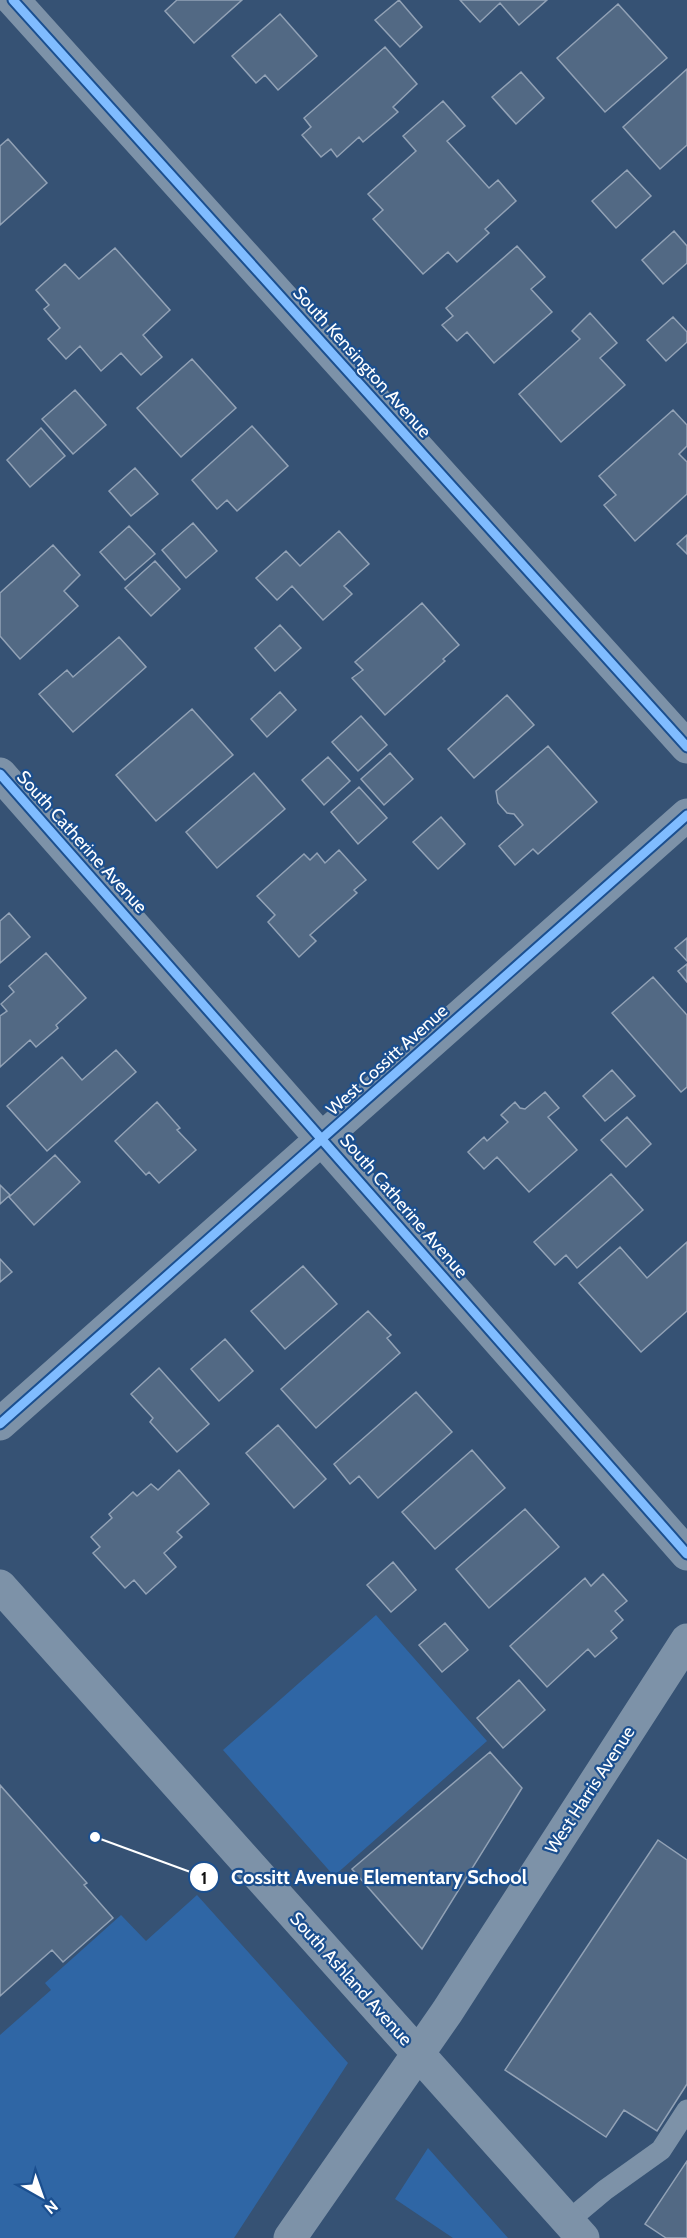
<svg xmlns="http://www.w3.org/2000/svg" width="687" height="2238" viewBox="0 0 687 2238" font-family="Cabin,sans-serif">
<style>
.green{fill:#2f66a5}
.building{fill:#526984;stroke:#92a2b6;stroke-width:1.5}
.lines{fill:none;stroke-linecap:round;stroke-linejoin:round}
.lane{stroke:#7d92a8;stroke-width:21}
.street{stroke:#7d92a8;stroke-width:33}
.cycleway-casing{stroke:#1b4f8f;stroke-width:13}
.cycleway{stroke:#80bcff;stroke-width:9}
.labels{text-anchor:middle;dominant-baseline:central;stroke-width:4.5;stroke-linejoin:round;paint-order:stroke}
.street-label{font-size:18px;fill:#fff;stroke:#1b4f8f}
.leader{fill:none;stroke:#fff;stroke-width:2}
.callout-dot{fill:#fff;stroke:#1b4f8f;stroke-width:2}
.mark-label{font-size:18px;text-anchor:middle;font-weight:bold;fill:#111}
.callout-label{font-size:20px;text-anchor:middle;font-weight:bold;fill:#fff;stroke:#1b4f8f;stroke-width:4.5;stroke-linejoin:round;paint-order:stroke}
</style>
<rect width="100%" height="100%" fill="#365274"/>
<path class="green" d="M376 1615 487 1741 334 1876 223 1750Z
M197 1895 348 2063 234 2238H0V2035L51 1990 45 1983 121 1915 146 1941Z
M428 2148 508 2238H453L395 2199Z"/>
<path class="building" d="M177 0H242L194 43 165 11Z
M399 0 422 27 400 47 375 20Z
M460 0H547L519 25 500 3 480 22Z
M618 4 667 58 605 112 557 58Z
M280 14 317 56 278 90 265 75 256 83 232 56Z
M385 47 417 84 393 107 398 112 363 142 359 137 337 157 331 149 321 157 302 135 311 127 304 118Z
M687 69V145L660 169 623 127Z
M521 72 544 98 516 124 492 97Z
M443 101 465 126 447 141 489 188 498 180 516 201 485 229 489 233 457 262 448 252 423 274 373 219 383 210 368 194 416 151 403 136Z
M8 139 47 183 0 225V146Z
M627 170 651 196 616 228 592 201Z
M674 231 687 246V263L663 284 642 260Z
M517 246 545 277 531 289 552 312 494 363 467 332 457 341 442 325 453 316 446 308Z
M115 248 170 310 143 335 162 357 141 375 121 353 101 371 80 346 66 359 48 339 60 328 44 309 49 305 36 290 65 264 79 279Z
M590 313 617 343 600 358 625 385 561 442 519 394 580 339 572 331Z
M673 317 687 332V342L666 361 647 340Z
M192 359 236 408 181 457 137 408Z
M75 390 106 425 73 454 42 419Z
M673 410 687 425V446L679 454 687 462V494L635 541 604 505 616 495 599 476Z
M252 426 288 466 237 511 227 500 217 509 192 480Z
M41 428 65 456 30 487 7 460Z
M135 468 158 494 131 516 109 491Z
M193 523 217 551 186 578 162 550Z
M129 526 155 554 125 580 100 552Z
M339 531 369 564 344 586 352 594 323 620 292 586 277 600 256 578 286 551 300 566Z
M687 535V554L677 544Z
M53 545 80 575 64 591 78 606 20 659 0 636V593Z
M155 561 180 589 151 616 125 588Z
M422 603 459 645 443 659 445 661 385 715 352 678 363 670 355 662Z
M280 625 301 648 275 671 255 648Z
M119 637 146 667 73 732 39 694 67 670 73 677Z
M280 692 296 710 267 737 251 719Z
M507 695 534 725 474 778 448 749Z
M192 709 233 755 156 821 116 775Z
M361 716 387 745 358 771 332 742Z
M548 746 597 802 538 854 533 849 515 865 499 846 523 825 514 814 507 813 498 803 496 791Z
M390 753 413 779 384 805 361 779Z
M328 757 350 781 324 805 302 780Z
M254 773 285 809 217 868 186 832Z
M359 787 387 818 358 844 331 812Z
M441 817 465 844 438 869 413 842Z
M339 850 366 880 354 890 357 893 310 935 316 941 299 957 268 922 275 915 257 896 304 854 310 860 317 853 325 863Z
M9 913 30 937 0 963V921Z
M687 938V961L675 948Z
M46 953 86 998 56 1025 58 1028 36 1047 30 1040 0 1067V1016L7 1011 1 1004 14 992 9 986Z
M687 964V982L678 971Z
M653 977 687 1015V1087L681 1092 612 1013Z
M116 1050 136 1072 47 1151 7 1106 62 1057 82 1080Z
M612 1070 635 1096 605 1121 583 1096Z
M545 1092 559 1108 548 1117 577 1150 529 1192 497 1157 484 1169 468 1152 484 1137 487 1141 508 1122 501 1115 515 1102 520 1108 525 1109Z
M157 1102 180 1128 177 1130 196 1150 159 1183 149 1172 146 1175 115 1141Z
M627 1117 651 1144 626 1167 601 1140Z
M55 1155 80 1182 34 1225 9 1197Z
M611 1174 643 1210 577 1268 566 1255 555 1265 534 1242Z
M0 1185 10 1195 0 1204Z
M687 1242V1311L641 1352 579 1283 620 1247 647 1278Z
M0 1259 12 1272 0 1282Z
M303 1266 337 1304 285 1349 251 1311Z
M368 1311 391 1335 387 1338 400 1353 316 1428 281 1389Z
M225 1339 253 1371 219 1401 191 1369Z
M159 1368 209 1424 177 1452 150 1422 153 1418 131 1394Z
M416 1392 452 1432 378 1498 359 1476 350 1484 334 1464Z
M278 1425 326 1479 294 1508 246 1453Z
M472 1450 505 1488 435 1549 402 1512Z
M179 1470 209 1504 177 1532 182 1537 164 1553 176 1567 146 1594 134 1580 125 1588 93 1553 100 1547 91 1537 112 1518 109 1514 133 1492 137 1496 151 1484 158 1490Z
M525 1509 559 1547 489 1608 456 1569Z
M393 1562 416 1590 391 1612 367 1585Z
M603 1574 627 1601 615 1611 623 1620 611 1631 617 1638 595 1657 588 1649 547 1687 510 1646 585 1578 591 1586Z
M445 1623 468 1650 442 1672 419 1645Z
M519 1680 545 1710 503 1748 477 1718Z
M490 1752 522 1788 422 1949 352 1869Z
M0 1785 87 1883 84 1885 113 1918 63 1962 52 1950 0 1996Z
M658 1840 687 1860V2084L657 2131 624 2110 606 2137 505 2070Z
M687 2161V2238H666L645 2224Z"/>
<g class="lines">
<path class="lane" d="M568 2221 605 2190 661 2150 687 2110"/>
<path class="street" d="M13 0 687 747
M0 774 687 1554
M0 1424 687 815
M0 1586 583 2238
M290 2238 447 2012 687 1640"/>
<defs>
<path id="cycleway" d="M13 0 687 747
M0 774 687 1554
M0 1424 687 815"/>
</defs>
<use href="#cycleway" class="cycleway-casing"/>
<use href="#cycleway" class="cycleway"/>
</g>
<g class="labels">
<g class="street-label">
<text transform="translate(362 362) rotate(48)">South Kensington Avenue</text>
<text transform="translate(82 842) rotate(48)">South Catherine Avenue</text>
<text transform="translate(387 1060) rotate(-42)">West Cossitt Avenue</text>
<text transform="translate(404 1206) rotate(49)">South Catherine Avenue</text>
<text transform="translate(590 1790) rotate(-57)">West Harris Avenue</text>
<text transform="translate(351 1979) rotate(48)">South Ashland Avenue</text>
</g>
</g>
<path class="leader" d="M95 1837L204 1877"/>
<g class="callout-dot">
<circle cx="95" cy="1837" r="6"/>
<circle cx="204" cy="1877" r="15"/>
</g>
<g class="mark-label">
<text x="204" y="1884">1</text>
</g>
<g class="callout-label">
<text x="379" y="1884">Cossitt Avenue Elementary School</text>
</g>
<g transform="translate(42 2196) rotate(140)" stroke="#1b4f8f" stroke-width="4.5" paint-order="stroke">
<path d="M0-4.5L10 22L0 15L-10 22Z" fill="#ffffff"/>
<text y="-9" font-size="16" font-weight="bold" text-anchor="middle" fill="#ffffff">N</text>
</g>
</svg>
